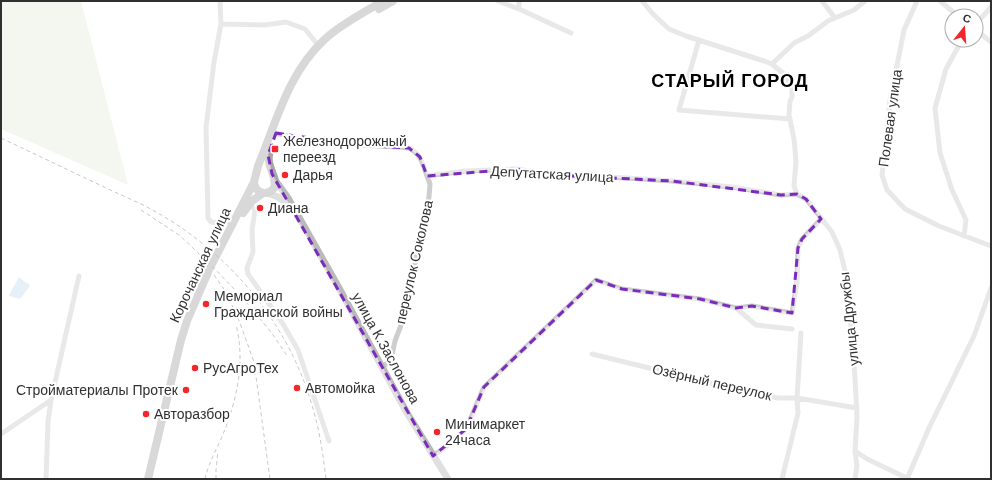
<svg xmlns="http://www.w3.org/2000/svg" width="992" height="480" viewBox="0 0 992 480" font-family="Arial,sans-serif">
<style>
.green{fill:#e6eede}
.water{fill:#c9deef}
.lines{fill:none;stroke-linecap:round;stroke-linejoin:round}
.street{stroke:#cdcdcd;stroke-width:5}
.secondary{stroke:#bababa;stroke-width:7}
.primary{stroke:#a8a8a8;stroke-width:8}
.rail{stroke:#858585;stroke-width:1;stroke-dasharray:4 3;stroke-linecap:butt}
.marked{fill:none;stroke:#7b2cbf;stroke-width:3;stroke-dasharray:8 5;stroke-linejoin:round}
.poi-dot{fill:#f3272b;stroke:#fff;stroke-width:1.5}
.labels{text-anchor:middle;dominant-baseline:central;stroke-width:4;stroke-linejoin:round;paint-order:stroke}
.street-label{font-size:14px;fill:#303030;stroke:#fff}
.poi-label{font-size:14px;fill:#303030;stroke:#fff;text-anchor:start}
.district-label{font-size:18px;font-weight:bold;letter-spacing:1px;fill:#000;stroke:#fff}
</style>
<rect width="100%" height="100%" fill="#fff"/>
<path class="green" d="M1 1H81L128 185 1 129Z"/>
<path class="water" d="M19 277 25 282 29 284 30 286 20 299 9 296V295Z"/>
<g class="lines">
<path class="street" d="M220 1 221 24 214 62 206 127 208 218 211 222 223 223 235 219
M498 1 519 9 571 33
M642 1 653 14 669 29 686 36 764 61 772 64 785 75 792 87V97L790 101 789 115 794 139 796 161 794 186 797 194 806 199 832 232 840 250 847 279 855 378 857 417 855 451 857 466 855 479
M822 1 835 18
M917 1 904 30 890 101 882 175 887 190 905 209 939 226 991 246
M940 1 958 16
M519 9V1
M221 24 265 25 286 22 305 29 318 45
M976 24 991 7
M976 30 991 42
M699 40 679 110 790 119
M962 40 946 69 935 108 940 153 952 190 966 220 964 236
M772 64 794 43 808 36 828 21 854 10 865 1
M276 133C319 146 365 144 409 148 421 154 423 165 427 176L465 171 516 169 554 175 627 178 672 181 732 187 781 195 797 194
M249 204 255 210 252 230 253 252 247 268 248 274 283 324 298 350 329 441
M736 308 752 306 792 313 797 282 798 248 802 239 821 219
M592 354 735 389 778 398H797L857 408
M382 368 388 362 392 355 395 341 403 320 429 197 430 184 427 176
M1 434 51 400
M855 451 867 459 909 479
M433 456 454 441 466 429 484 387 596 280 622 289 700 299 736 308 756 325 792 329
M46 479 48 422 51 400 79 276
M782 479 798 413 797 398 801 333
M907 479 929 428 974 336 991 288"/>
<path class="secondary" d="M275 180 288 198 339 288 407 413 448 479
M268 193 278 197 290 205"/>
<path class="primary" d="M379 9 393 1
M254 182C255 193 267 197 274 188 279 175 263 167 271 147
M243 213 252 201 263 193
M148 479 181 340 187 321 209 270 254 182 258 166C276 123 288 73 324 40 339 25 365 12 383 1"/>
<path class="rail" d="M1 138C35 154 68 170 102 186 120 195 139 202 156 212 229 253 287 322 311 402 319 427 323 453 326 479
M141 210 179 235 209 263 241 296 271 332 288 357
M214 275 226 292 240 323 254 362 270 479
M205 479C208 465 215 452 221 439 236 404 246 363 236 325
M216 479V470L218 451"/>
</g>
<path d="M0 0H992V480H0ZM276 133 356 145 409 148 420 157 427 176 516 169 554 175 672 181 781 195 797 194 806 199 821 219 802 239 798 248 792 313 752 306 736 308 700 299 622 289 596 280 484 387 466 429 433 456 272 174 268 155Z" fill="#fff" fill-opacity=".55" fill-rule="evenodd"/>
<path class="marked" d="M276 133 356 145 409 148 420 157 427 176 516 169 554 175 672 181 781 195 797 194 806 199 821 219 802 239 798 248 792 313 752 306 736 308 700 299 622 289 596 280 484 387 466 429 433 456 272 174 268 155Z"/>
<g class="poi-dot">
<rect x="271" y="145" width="8" height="8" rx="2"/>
<circle cx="285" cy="175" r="4"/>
<circle cx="260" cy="208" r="4"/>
<circle cx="206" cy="304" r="4"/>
<circle cx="195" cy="368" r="4"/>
<circle cx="297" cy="388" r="4"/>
<circle cx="186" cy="390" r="4"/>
<circle cx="146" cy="414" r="4"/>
<circle cx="437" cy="432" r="4"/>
</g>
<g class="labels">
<g class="street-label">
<text transform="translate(890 118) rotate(-82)">Полевая улица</text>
<text transform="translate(552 174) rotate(3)">Депутатская улица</text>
<text transform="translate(414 262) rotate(-77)">переулок Соколова</text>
<text transform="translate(200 265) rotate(-65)">Корочанская улица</text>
<text transform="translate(849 319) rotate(-96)">улица Дружбы</text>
<text transform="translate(386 348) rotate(61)">улица К.Заслонова</text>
<text transform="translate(712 382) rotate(13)">Озёрный переулок</text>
</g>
<g class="poi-label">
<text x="283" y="141">Железнодорожный<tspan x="283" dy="16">переезд</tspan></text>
<text x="293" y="175">Дарья</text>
<text x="268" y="208">Диана</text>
<text x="214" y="296">Мемориал<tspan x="214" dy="16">Гражданской войны</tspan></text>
<text x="203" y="368">РусАгроТех</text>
<text x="305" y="388">Автомойка</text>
<text x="178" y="390" text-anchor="end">Стройматериалы Протек</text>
<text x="154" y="414">Авторазбор</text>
<text x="445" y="424">Минимаркет<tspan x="445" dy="16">24часа</tspan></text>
</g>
<g class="district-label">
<text x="730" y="81">СТАРЫЙ ГОРОД</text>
</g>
</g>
<rect width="992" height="480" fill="none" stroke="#303030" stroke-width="4"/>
<g transform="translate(964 28) rotate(17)"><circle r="19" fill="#ffffff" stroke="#acacac"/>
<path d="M0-3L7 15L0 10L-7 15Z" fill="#f3272b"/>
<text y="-6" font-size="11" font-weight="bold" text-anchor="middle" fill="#303030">С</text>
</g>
</svg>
